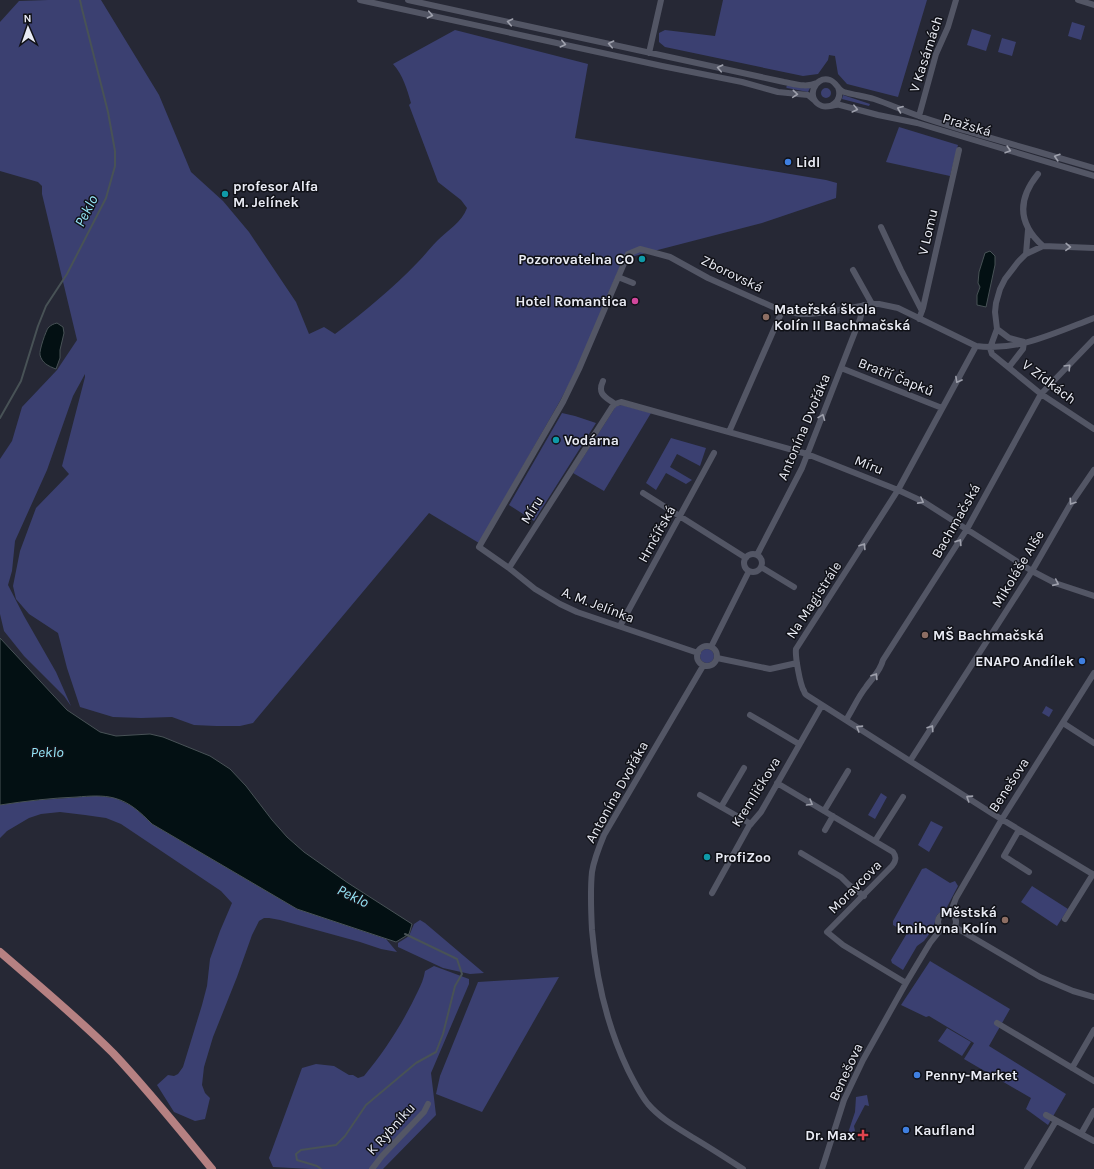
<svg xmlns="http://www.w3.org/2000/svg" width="1094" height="1169" viewBox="0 0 1094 1169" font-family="Karla,sans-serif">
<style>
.green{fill:#3b4071}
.water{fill:#031013;stroke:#485256}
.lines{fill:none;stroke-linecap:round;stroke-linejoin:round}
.stream{stroke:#485256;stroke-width:2}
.minor{stroke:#535665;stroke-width:6}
.major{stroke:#b68182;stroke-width:8}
.oneway{stroke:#9ea0ac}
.shop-dot{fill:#3f7fe0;stroke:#101117;stroke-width:1.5}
.culture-dot{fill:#0f9aa8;stroke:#101117;stroke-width:1.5}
.hotel-dot{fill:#d1479c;stroke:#101117;stroke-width:1.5}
.education-dot{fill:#8d6e63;stroke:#101117;stroke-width:1.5}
.health-dot{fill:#e0444e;stroke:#101117;stroke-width:1.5}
.labels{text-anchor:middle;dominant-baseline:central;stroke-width:3;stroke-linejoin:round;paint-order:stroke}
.street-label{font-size:14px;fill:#e9ebf4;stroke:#101117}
.poi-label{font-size:14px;font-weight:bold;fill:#e9ebf4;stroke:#101117;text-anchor:start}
.water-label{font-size:15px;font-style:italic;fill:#95e4f6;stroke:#101117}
</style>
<rect width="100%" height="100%" fill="#262835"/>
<path class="green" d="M48 0H101L159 95 191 172 223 201 249 232 296 302 309 334 324 327 335 334C364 312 393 288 418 262 425 255 430 248 437 241 447 231 462 222 467 208L461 200 438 182 409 105 411 103C407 89 403 75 393 64L455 30 588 64 575 138 826 180 837 183 836 198 762 223 623 259 577 369 560 401 479 543 429 513 253 723 240 726H216L194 725 172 717 141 718 113 717 80 707 67 668 58 633 29 614 16 599 13 586 20 551 36 508 69 474 62 466 85 377V374L73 396 47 470 15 541 12 571 8 585 24 616 56 672 71 706 64 696 24 656 4 631 0 614V459L12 441 22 407 57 370 77 340 42 194V186L38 182 0 171V22L19 1Z
M723 0H927L898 97 847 84 838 74 835 56 829 55 828 60 818 74 803 76 665 47 659 42V33L665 30 715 36Z
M1072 22 1085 26 1081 40 1068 36Z
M972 29 991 35 986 51 967 45Z
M1002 38 1016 42 1012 56 998 52Z
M788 85 808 87 810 88 808 92 787 88 786 87Z
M821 93a5 5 0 1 1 10 0a5 5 0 1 1-10 0Z
M843 95 870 104 869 106 842 99Z
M899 127 958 145 950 176 886 162Z
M622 405 651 413 604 491 573 473 616 406Z
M562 413 575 416 596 423 534 521 509 505Z
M671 438 706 448 700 466 677 454 670 467 692 480 686 484 666 473 656 490 646 483Z
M700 656a7 7 0 1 1 14 0a7 7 0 1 1-14 0Z
M1046 706 1053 710 1049 717 1042 713Z
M881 793 887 797 875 819 868 815Z
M96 796 115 798 134 807 152 824 297 909 386 939 397 952 381 949 360 942 280 920 269 918H264L259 921 252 935 237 977 213 1037 204 1067 202 1085 205 1093 210 1098 205 1119 195 1121 174 1112 157 1085 168 1075 174 1076 178 1074 183 1067 202 1005 207 986 210 959 220 931 232 903 221 891 121 824 106 818 85 815 60 812 41 814 29 818 7 831 0 838V805L26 801Z
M931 821 943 827 929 852 918 845Z
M926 868 950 883 955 881 958 886 947 907 937 915 933 929 924 941 917 946 903 970 892 963 891 960 906 935 905 932 893 925V921L922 869Z
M1032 886 1068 909 1057 926 1021 902Z
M420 920 425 923 484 973 470 974 443 968 398 947V943L409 936 414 924Z
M930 961 1010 1009 989 1046 1066 1094 1048 1125 1026 1109 1031 1098 964 1059 974 1043 929 1016 926 1017 901 1005Z
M434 966 469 979V984L431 1073 436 1115 383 1169H311L273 1167 269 1158 302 1068 316 1064 334 1066 349 1075H353L358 1078 364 1076C385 1051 404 1021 418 991 421 985 424 978 425 971Z
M559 977 482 1112 436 1094 440 1076 478 982Z
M947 1028 971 1042 962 1056 938 1041Z
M867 1095 869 1106 865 1105 854 1126 855 1131 853 1135 848 1133 855 1112 856 1097Z"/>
<path class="water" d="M990 251 995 256V265L986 307 977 305V295L980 287 978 283 979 272 985 253Z
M57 323 63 327 64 333 60 350V358L56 369C48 366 42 363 40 355 39 350 46 331 48 328 51 325 53 324 57 323Z
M0 638 67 710 100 732 116 736 150 734 163 737 210 756 230 769 246 786 272 820 287 837 304 852 348 883 412 924 409 934 396 942 297 909 152 824C141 813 130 802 114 798 103 795 89 796 77 797 51 798 26 801 0 805Z"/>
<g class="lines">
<path class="stream" d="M0 418 21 381 38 326 46 306 67 274 106 198 115 166V151L108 112 82 9 80 0
M321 1169 317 1166 297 1160 296 1154 301 1150 336 1145 345 1136 366 1105 416 1063 436 1052 443 1034 455 986 462 974 457 959 405 934"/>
<path class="minor" d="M360 0 662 66 742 82 778 92 808 95 814 100
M408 0 784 82C795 84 806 88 817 83
M1078 0 1094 5
M649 53 661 0
M832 105C839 101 841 95 838 87
M919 116 936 54 948 27 956 0
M1094 168C1055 157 1016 145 977 134 958 128 938 123 919 116 904 111 889 104 874 99 864 96 854 95 844 92 838 90 836 82 830 80 814 75 805 100 822 106 828 108 834 104 840 105L878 115 917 123 1094 176
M1038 174C1017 200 1018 224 1043 246
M881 227 901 270 922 311
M1094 248 1043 246 1026 254 1018 262 1005 279 1000 289 996 303 995 312 997 329 990 348 992 354 1041 394 1094 429
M1026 254 1028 230
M853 270 872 304
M618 277 633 283
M919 319 923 308 959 150
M997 329 1009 338 1024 342 1023 349 1009 367
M976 346 898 490 796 649C795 656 800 685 804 691 805 694 805 694 808 696L993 814 1094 875
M841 368 942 408
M603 381C597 394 605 397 615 404
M729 432 782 311
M643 493 746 558
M744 563a9 9 0 1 1 18 0a9 9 0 1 1-18 0Z
M757 555 802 468 860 319 864 305
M761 567 794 587
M509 568 612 407 615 404 621 402 807 454 898 490 924 502 1032 571 1055 583 1094 596
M620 626 714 453
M697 656a10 10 0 1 1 20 0a10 10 0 1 1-20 0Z
M711 647 749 571
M698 653 577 612 560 604 535 589 509 568 479 547 563 402 579 369 628 254 640 249 670 257 708 278 782 311 801 314H810L828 312 872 304H879L898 308 976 346C1017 352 1057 332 1094 318
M717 658 770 669 797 663
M703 666 604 835C599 847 594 859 592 872 590 891 591 911 592 930 596 978 607 1026 628 1070 634 1082 640 1094 648 1104 660 1118 676 1127 692 1137 709 1147 726 1158 743 1169
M750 715 799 744
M846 720C853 709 858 697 866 687 872 678 880 672 883 660L967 529 1041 394 1094 339
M1063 723 1094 743
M910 761 1032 571 1070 505 1094 470
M777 783 893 852C897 857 896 861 892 866L827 932 843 945 906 983
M700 795 751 824
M721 807 744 768
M824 811 848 771
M825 830 833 816
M1019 830 1004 856 1029 872
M875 841 903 797
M801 853 841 877 849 885 864 896
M712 893 749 826 761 812 822 705
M938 922a9 9 0 1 1 18 0a9 9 0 1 1-18 0Z
M950 914 956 898 1002 819 1094 673
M1065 919 1093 874
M955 927 1040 977 1073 991 1094 997
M997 1023 1094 1081
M1072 1068 1094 1030
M1046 1115 1094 1141
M1081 1134 1094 1111
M372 1169 382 1156 424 1112 428 1104
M822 1169 844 1100 863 1060 906 983 930 943 941 929
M1027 1169 1056 1121"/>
<path class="major" d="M0 952C38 985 77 1017 113 1053 148 1090 180 1130 212 1169"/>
</g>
<defs><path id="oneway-chevron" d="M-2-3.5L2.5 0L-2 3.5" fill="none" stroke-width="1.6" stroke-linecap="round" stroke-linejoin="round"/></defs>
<g class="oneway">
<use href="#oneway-chevron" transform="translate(430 15) rotate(12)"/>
<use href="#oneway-chevron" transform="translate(510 22) rotate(-168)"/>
<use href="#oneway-chevron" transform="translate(563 44) rotate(13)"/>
<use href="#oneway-chevron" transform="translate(611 44) rotate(-168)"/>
<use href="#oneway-chevron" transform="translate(720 68) rotate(-168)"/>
<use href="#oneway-chevron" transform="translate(795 94) rotate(5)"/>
<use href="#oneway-chevron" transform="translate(855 109) rotate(14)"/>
<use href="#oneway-chevron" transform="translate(900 109) rotate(-159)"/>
<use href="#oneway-chevron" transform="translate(1008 150) rotate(17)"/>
<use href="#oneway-chevron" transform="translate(1057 157) rotate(-163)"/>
<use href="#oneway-chevron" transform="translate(1068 247) rotate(2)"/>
<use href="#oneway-chevron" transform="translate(1068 367) rotate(-46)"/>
<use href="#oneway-chevron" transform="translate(958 380) rotate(119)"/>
<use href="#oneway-chevron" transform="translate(822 417) rotate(-69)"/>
<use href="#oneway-chevron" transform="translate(921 501) rotate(28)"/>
<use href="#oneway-chevron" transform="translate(1072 502) rotate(124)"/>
<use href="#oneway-chevron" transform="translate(959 542) rotate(-58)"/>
<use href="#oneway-chevron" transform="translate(863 546) rotate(-58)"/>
<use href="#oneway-chevron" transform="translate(1056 583) rotate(24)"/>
<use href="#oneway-chevron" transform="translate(875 676) rotate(-58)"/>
<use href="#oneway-chevron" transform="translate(859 728) rotate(-148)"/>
<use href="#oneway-chevron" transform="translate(931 728) rotate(-57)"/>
<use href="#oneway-chevron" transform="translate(969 798) rotate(-147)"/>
<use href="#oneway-chevron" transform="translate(810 803) rotate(30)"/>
</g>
<g class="shop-dot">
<circle cx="788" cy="162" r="4"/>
<circle cx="1082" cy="661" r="4"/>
<circle cx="917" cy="1075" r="4"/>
<circle cx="906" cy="1130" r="4"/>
</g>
<g class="culture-dot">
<circle cx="225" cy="194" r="4"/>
<circle cx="642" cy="259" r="4"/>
<circle cx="556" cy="440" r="4"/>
<circle cx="707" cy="857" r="4"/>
</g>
<circle class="hotel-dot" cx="635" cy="301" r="4"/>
<g class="education-dot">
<circle cx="766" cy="317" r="4"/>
<circle cx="925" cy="635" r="4"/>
<circle cx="1005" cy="920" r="4"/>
</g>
<path class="health-dot" d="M861 1129h4v4h4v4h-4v4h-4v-4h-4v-4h4z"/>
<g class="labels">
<g class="street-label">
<text transform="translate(926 54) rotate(-72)">V Kasárnách</text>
<text transform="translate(967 125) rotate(17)">Pražská</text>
<text transform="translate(928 232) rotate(-77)">V Lomu</text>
<text transform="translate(732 274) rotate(26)">Zborovská</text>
<text transform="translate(896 377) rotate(22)">Bratří Čapků</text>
<text transform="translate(1049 382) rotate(37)">V Zídkách</text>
<text transform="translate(804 427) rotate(-67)">Antonína Dvořáka</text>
<text transform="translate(869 465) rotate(22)">Míru</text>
<text transform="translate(532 510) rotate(-58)">Míru</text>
<text transform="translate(956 521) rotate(-60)">Bachmačská</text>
<text transform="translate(657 534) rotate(-61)">Hrnčířská</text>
<text transform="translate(1018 569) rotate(-59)">Mikoláše Alše</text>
<text transform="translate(814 600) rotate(-57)">Na Magistrále</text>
<text transform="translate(598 605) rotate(21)">A. M. Jelínka</text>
<text transform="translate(1009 785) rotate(-57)">Benešova</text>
<text transform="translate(617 792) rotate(-61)">Antonína Dvořáka</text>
<text transform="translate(756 792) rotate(-58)">Kremličkova</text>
<text transform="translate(855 887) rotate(-45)">Moravcova</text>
<text transform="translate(846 1072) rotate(-65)">Benešova</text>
<text transform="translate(391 1129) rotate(-48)">K Rybníku</text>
</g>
<g class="poi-label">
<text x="796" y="162">Lidl</text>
<text x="233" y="186">profesor Alfa<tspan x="233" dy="16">M. Jelínek</tspan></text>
<text x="634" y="259" text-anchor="end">Pozorovatelna CO</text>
<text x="627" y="301" text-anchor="end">Hotel Romantica</text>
<text x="774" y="309">Mateřská škola<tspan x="774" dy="16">Kolín II Bachmačská</tspan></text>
<text x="564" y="440">Vodárna</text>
<text x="933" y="635">MŠ Bachmačská</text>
<text x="1074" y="661" text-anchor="end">ENAPO Andílek</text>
<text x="715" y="857">ProfiZoo</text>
<text x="997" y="912" text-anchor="end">Městská<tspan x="997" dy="16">knihovna Kolín</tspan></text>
<text x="925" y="1075">Penny-Market</text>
<text x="914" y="1130">Kaufland</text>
<text x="855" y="1135" text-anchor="end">Dr. Max</text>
</g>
<g class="water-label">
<text transform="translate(86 211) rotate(-63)">Peklo</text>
<text x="47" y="752">Peklo</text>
<text transform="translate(353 896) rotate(26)">Peklo</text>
</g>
</g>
<g transform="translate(28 28) rotate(358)" stroke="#101117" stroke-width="3" paint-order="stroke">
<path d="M0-3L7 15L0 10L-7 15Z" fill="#e9ebf4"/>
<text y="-6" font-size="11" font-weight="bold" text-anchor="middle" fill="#e9ebf4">N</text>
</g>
</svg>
